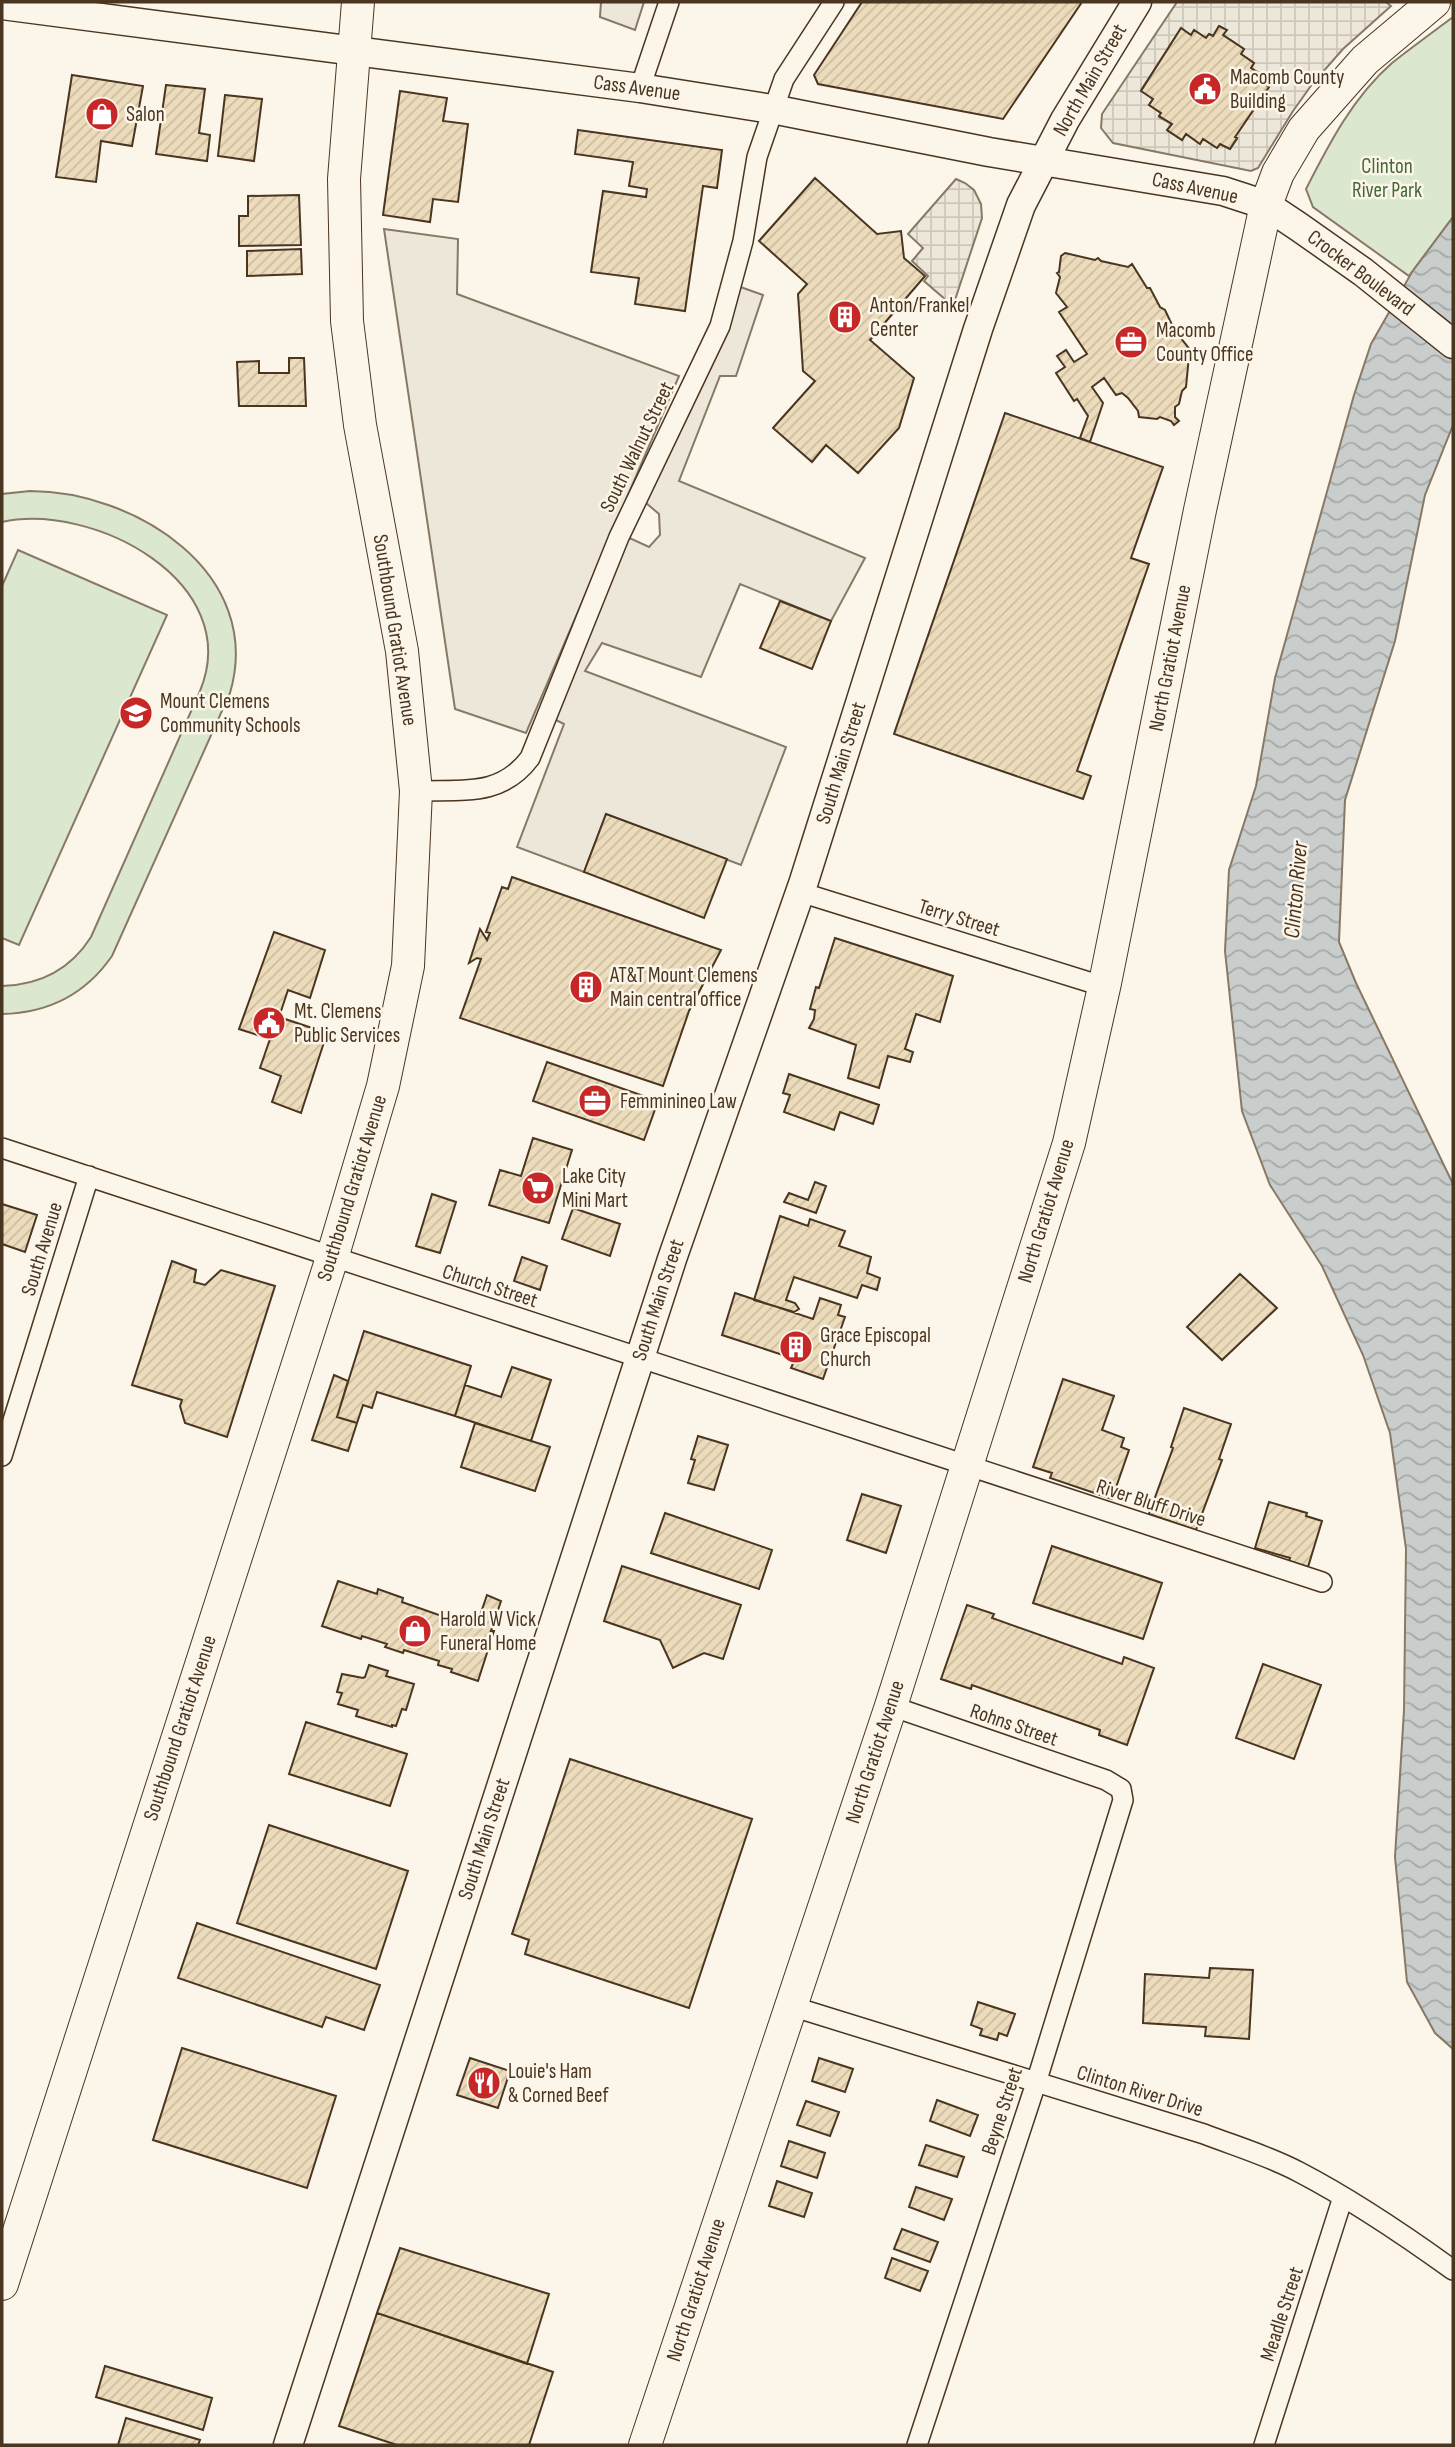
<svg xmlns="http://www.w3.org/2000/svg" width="1455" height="2447" viewBox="0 0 1455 2447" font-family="'Sofia Sans Condensed',sans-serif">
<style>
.green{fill:#dce7d0;stroke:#887966;stroke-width:2}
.parking{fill:#ede7d9;stroke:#887966;stroke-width:2}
.plaza{fill:url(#plaza-grid);stroke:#887966;stroke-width:2;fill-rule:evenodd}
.water{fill:url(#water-waves);stroke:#887966;stroke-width:2}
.building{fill:url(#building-hatch);stroke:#4a3520;stroke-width:2}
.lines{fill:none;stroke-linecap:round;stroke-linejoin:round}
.street-casing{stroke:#4a3520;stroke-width:22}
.secondary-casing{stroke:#4a3520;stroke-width:31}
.primary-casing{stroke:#4a3520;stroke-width:34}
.street{stroke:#fbf6e9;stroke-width:19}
.secondary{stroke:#fbf6e9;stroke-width:28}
.primary{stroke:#fbf6e9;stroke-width:32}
.labels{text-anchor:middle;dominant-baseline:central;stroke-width:5;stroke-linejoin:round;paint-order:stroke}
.poi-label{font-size:21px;fill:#4a3520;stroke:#fbf6e9;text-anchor:start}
.street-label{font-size:21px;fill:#4a3520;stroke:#fbf6e9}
.park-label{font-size:21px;fill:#436837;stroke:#fbf6e9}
.water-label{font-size:23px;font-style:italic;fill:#4a3520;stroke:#fbf6e9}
</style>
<defs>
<pattern id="plaza-grid" width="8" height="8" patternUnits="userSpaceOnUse" patternTransform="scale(1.75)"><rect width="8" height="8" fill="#ede7d9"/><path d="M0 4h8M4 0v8" fill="none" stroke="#cdc7ba"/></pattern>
<pattern id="water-waves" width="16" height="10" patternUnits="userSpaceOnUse" patternTransform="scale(1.75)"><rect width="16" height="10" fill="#c9cecd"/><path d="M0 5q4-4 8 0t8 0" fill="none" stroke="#a5a8a6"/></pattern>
<pattern id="building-hatch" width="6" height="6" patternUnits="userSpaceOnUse" patternTransform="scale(1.75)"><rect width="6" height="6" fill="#ecdcbc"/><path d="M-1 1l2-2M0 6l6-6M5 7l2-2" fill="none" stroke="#ccbda1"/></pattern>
</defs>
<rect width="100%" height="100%" fill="#fbf6e9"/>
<path class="green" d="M1453 17V217L1409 276 1313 207 1306 189C1329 144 1353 97 1392 63 1412 47 1433 32 1453 17Z
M30 491C135 491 265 573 230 693L112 956C85 995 48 1013 2 1014V986C40 985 70 970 91 937L200 691C245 582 93 502 2 522V494Z
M18 550 167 615 19 945 2 938V586Z"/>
<path class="parking" d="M601 2H644L635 30 600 17Z
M384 229 458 239 457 294 679 376 526 733 455 709Z
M732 284 763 295 736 376H720L679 481 865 558 831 621 740 584 701 677 602 643 585 671 786 747 741 865 606 814 584 872 517 847 564 724 548 716 621 534 649 547 660 535 659 514 639 497Z"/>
<path class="plaza" d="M1177 2H1386L1391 6 1343 49 1313 83 1293 111 1258 168 1251 171 1113 143 1101 128 1102 114ZM1219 26 1226 30 1223 35 1244 49 1241 54 1254 63 1251 68 1262 75 1259 80 1269 87 1235 137 1237 139 1230 149 1220 144 1217 148 1203 139 1200 143 1186 134 1182 140 1168 131 1172 124 1159 117 1161 113 1149 105 1153 99 1141 90 1181 29 1191 35 1195 31 1206 38 1209 34 1213 36Z
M956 179 965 183 974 190 981 204 982 218 953 306 924 281 928 276 912 261 923 248 908 234Z"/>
<path class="water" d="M1453 217V425L1425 495 1395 641 1345 800 1339 942 1356 983 1453 1184V2049L1435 2033 1407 1982 1395 1857 1404 1710 1406 1549 1390 1433 1363 1355 1322 1266 1270 1185 1242 1111 1225 951 1229 870 1256 786 1275 678 1354 395 1371 344 1412 272Z"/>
<path class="building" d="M862 2H1082L1003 119 818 84 814 75Z
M1219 26 1227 30 1223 35 1244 49 1241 54 1254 63 1251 68 1262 75 1259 80 1269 87 1235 137 1237 138 1230 149 1220 144 1217 148 1203 139 1200 144 1186 134 1182 140 1167 130 1172 124 1159 116 1161 113 1149 105 1153 99 1141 91 1181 28 1191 35 1194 30 1206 38 1209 34 1213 36Z
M72 75 143 86 132 146 101 141 96 182 56 177Z
M166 85 205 89 199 133 210 135 207 161 156 154Z
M400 91 447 98 443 121 468 124 458 202 433 199 430 222 383 215Z
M225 95 262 99 254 161 218 156Z
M578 130 722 150 717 188 703 186 685 311 635 304 639 278 591 272 603 191 646 197 647 189 629 186 633 162 575 154Z
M815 178 877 234 901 231 904 258 925 276 870 340 914 378 899 428 858 473 826 445 812 462 773 428 815 381 803 371 798 294 807 284 759 241Z
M299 195 301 245 239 246V216H248V196Z
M301 249 302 274 247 276V251Z
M1065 253 1095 260 1098 258 1101 261 1128 267 1132 264 1147 288H1150L1160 307 1165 310 1174 329 1179 332V336L1192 352 1189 356 1186 387 1182 391 1179 404 1175 407V417L1179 421 1174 425 1171 421 1160 417 1157 419 1139 417 1138 411 1128 398 1122 393 1116 395 1104 378 1092 387 1103 403 1090 442 1080 438 1088 416 1077 399 1074 401 1056 373 1065 367 1057 356 1066 350 1074 362 1087 354 1059 312 1067 307 1056 293 1060 277 1057 273 1059 272 1061 256Z
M289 358H304L306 406H239L237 362 259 361V373H289Z
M1005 413 1163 467 1131 558 1149 564 1077 771 1091 776 1083 799 894 734Z
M780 601 831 621 812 669 760 648Z
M606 814 727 859 704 918 584 872Z
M512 877 721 950 689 1011 663 1086 460 1018 481 959 477 958 469 963 480 929 487 940 490 933 486 932 502 887 508 889Z
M274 932 325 950 310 998 288 990 279 1017 327 1033 301 1113 272 1102 281 1076 260 1068 270 1039 239 1029Z
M835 938 953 976 940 1022 916 1014 905 1049 913 1052 910 1062 888 1056 879 1088 848 1078 856 1045 809 1028 814 1019 815 1010 810 1009 816 987 819 988Z
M547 1062 658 1101 644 1140 533 1101Z
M789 1074 879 1105 873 1124 840 1112 834 1130 784 1112 790 1095 783 1093Z
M533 1138 572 1150 549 1223 489 1205 500 1170 521 1176Z
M815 1182 826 1186 816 1213 784 1202 789 1193 808 1200Z
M432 1194 456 1202 440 1253 416 1246Z
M2 1204 37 1215 25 1252 2 1244Z
M573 1208 620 1224 610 1256 562 1239Z
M780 1216 808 1226 810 1219 845 1231 839 1246 871 1257 867 1273 880 1278 877 1290 862 1285 857 1298 794 1277 786 1300 795 1303 799 1309 794 1312 754 1300Z
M522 1257 547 1266 540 1290 514 1281Z
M172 1261 196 1270 194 1282 205 1285 221 1270 275 1286 227 1437 185 1423 180 1406 182 1400 132 1385Z
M1240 1274 1277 1308 1222 1360 1187 1327Z
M735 1293 813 1319 820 1298 841 1305 838 1315 845 1317 823 1379 791 1368 795 1359 722 1335Z
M364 1331 471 1366 455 1416 377 1392 372 1408 363 1405 357 1423 337 1417Z
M512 1367 551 1380 531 1441 455 1416 465 1385 501 1397Z
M334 1375 348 1381 337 1417 357 1423 348 1451 312 1440Z
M1063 1379 1114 1396 1102 1430 1124 1438 1121 1447 1129 1450 1112 1499 1050 1478 1052 1473 1033 1467Z
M1184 1408 1231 1424 1219 1459 1222 1460 1196 1530 1149 1514 1173 1448 1171 1447Z
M475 1423 550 1447 535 1491 461 1467Z
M698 1436 728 1445 714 1490 688 1483 695 1460 691 1459Z
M862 1494 901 1506 886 1553 847 1540Z
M1269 1502 1307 1513 1306 1516 1322 1521 1308 1567 1289 1561 1290 1558 1255 1548Z
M665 1513 772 1550 759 1589 651 1553Z
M1052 1546 1162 1583 1143 1639 1033 1603Z
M622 1566 741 1605 723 1659 704 1653 673 1668 660 1640 604 1621Z
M338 1581 377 1594 378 1589 403 1598 402 1602 453 1620 458 1618 477 1624 487 1595 501 1601 491 1631H494L478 1681 451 1672 452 1669 438 1665 439 1661 404 1650 403 1653 385 1647 387 1644 362 1636 361 1639 322 1626Z
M967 1605 994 1614 992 1618 1122 1664 1124 1657 1154 1668 1127 1745 1099 1735 1100 1730 972 1685 971 1689 941 1679Z
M1263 1664 1321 1685 1294 1759 1236 1738Z
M369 1665 388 1671 386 1676 414 1684 406 1710 402 1709 396 1726 392 1725V1727L356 1716 358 1710 338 1704 342 1693 337 1692 342 1674 363 1678 365 1677Z
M306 1722 407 1754 390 1806 289 1774Z
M570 1759 752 1819 689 2008 525 1954 529 1940 512 1934Z
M269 1825 408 1871 376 1969 237 1923Z
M197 1923 380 1985 364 2030 326 2017 322 2027 178 1978Z
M1210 1968 1253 1970 1249 2039 1205 2036 1206 2027 1143 2023 1145 1974 1209 1978Z
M978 2002 1015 2014 1007 2036 999 2033 997 2040 980 2035 982 2029 971 2025Z
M182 2048 336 2096 307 2188 153 2140Z
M470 2058 510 2071 498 2108 457 2095Z
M819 2058 853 2069 845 2092 812 2081Z
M937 2100 978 2115 970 2136 930 2121Z
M806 2101 839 2112 830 2136 797 2125Z
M789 2141 825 2153 817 2178 781 2166Z
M926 2145 964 2157 957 2177 919 2165Z
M777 2181 812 2193 804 2217 769 2206Z
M916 2187 952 2199 944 2220 909 2207Z
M902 2229 938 2242 930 2262 894 2249Z
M400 2248 549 2294 527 2364 377 2313Z
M892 2258 928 2271 920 2291 885 2278Z
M377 2313 553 2372 529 2445H397L339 2426Z
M105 2366 212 2398 203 2430 96 2397Z
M126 2418 200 2440 198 2445H118Z"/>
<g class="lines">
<defs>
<path id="street" d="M640 88 669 2
M416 791C461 789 500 798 530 758L619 537 720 326 743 241 757 157 784 79 834 2
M800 892 1105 987
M2 1148 1322 1582
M2 1456 89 1176
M891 1706 1106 1780 1121 1789 1123 1800 1036 2083 917 2445
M791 2006 1204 2134C1235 2146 1269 2156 1299 2172 1353 2200 1403 2234 1453 2270
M1264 2445 1343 2197"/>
<path id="secondary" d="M2 5 640 88 772 109 989 152 1223 191 1266 205 1299 227 1363 272 1453 344
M288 2445 672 1259 804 881 978 329 1021 205 1065 120 1137 2"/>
<path id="primary" d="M2 2284 332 1258 383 1086 408 966 416 791 402 651 360 425 347 321 344 179 358 2
M645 2445 891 1706 1069 1143 1105 983 1200 510 1266 205 1278 173 1304 129 1365 60 1434 2"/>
</defs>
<use href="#street" class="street-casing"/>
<use href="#secondary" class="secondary-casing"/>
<use href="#primary" class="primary-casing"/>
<use href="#street" class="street"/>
<use href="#secondary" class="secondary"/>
<use href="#primary" class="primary"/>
</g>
<defs>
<symbol id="civic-disc" viewBox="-11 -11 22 22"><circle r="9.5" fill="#c62828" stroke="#fbf6e9"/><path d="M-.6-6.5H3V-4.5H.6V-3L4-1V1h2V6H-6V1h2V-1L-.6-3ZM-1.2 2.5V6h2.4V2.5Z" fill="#fff"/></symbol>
<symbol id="shop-disc" viewBox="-11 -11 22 22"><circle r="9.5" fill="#c62828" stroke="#fbf6e9"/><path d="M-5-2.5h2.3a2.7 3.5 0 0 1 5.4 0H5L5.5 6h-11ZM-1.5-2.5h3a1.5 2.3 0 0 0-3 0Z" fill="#fff"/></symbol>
<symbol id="building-disc" viewBox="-11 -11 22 22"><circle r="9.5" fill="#c62828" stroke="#fbf6e9"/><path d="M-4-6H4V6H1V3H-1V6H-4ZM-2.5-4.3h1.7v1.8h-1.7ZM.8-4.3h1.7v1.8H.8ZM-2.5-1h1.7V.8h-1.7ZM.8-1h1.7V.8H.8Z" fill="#fff"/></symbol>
<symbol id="office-disc" viewBox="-11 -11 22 22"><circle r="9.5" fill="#c62828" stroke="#fbf6e9"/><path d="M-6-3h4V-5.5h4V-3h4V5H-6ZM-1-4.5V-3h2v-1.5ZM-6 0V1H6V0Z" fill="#fff"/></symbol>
<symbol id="school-disc" viewBox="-11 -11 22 22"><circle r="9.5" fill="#c62828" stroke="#fbf6e9"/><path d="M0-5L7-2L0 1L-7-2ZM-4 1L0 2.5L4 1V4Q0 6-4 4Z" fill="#fff"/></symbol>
<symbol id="supermarket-disc" viewBox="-11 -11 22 22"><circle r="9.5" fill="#c62828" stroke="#fbf6e9"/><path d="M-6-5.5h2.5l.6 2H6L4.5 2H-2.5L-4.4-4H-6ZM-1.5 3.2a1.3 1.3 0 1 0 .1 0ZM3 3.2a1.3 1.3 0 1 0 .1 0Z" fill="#fff"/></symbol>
<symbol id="restaurant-disc" viewBox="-11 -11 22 22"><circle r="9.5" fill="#c62828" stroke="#fbf6e9"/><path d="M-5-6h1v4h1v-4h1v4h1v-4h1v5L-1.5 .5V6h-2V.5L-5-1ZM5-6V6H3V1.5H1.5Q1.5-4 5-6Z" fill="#fff"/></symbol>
</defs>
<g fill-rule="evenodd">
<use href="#civic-disc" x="1186" y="70" width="38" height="38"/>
<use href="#shop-disc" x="83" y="95" width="38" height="38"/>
<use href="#building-disc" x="826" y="298" width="38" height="38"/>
<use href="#office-disc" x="1112" y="323" width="38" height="38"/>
<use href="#school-disc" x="117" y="694" width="38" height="38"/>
<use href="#building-disc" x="567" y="968" width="38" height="38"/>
<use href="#civic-disc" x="250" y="1004" width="38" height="38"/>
<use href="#office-disc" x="576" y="1082" width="38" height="38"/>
<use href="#supermarket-disc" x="519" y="1169" width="38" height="38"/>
<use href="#building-disc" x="777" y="1328" width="38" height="38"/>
<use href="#shop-disc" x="396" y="1612" width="38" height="38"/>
<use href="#restaurant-disc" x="465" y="2064" width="38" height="38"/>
</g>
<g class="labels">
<g class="poi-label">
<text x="1230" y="77">Macomb County<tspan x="1230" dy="24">Building</tspan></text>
<text x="126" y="114">Salon</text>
<text x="870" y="305">Anton/Frankel<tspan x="870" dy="24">Center</tspan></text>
<text x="1156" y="330">Macomb<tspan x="1156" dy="24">County Office</tspan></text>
<text x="160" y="701">Mount Clemens<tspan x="160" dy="24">Community Schools</tspan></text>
<text x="610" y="975">AT&amp;T Mount Clemens<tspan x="610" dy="24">Main central office</tspan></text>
<text x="294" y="1011">Mt. Clemens<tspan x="294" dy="24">Public Services</tspan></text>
<text x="620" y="1101">Femminineo Law</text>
<text x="562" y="1176">Lake City<tspan x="562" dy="24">Mini Mart</tspan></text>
<text x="820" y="1335">Grace Episcopal<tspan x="820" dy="24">Church</tspan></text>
<text x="440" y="1619">Harold W Vick<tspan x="440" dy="24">Funeral Home</tspan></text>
<text x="508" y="2071">Louie's Ham<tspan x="508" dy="24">&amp; Corned Beef</tspan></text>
</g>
<g class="street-label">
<text transform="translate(1090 80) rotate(-60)">North Main Street</text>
<text transform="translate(637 88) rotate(8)">Cass Avenue</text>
<text transform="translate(1195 188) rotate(12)">Cass Avenue</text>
<text transform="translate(1361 273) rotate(37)">Crocker Boulevard</text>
<text transform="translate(637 447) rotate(-64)">South Walnut Street</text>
<text transform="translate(395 630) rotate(81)">Southbound Gratiot Avenue</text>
<text transform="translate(1170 658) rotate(-79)">North Gratiot Avenue</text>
<text transform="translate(841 763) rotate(-73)">South Main Street</text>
<text transform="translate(959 918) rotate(17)">Terry Street</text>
<text transform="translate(352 1188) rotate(-73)">Southbound Gratiot Avenue</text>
<text transform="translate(1046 1211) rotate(-73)">North Gratiot Avenue</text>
<text transform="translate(42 1249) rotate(-73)">South Avenue</text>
<text transform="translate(490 1286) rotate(18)">Church Street</text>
<text transform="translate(658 1300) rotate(-72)">South Main Street</text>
<text transform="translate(1151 1503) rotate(18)">River Bluff Drive</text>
<text transform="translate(1014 1725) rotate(19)">Rohns Street</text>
<text transform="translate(180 1728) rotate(-72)">Southbound Gratiot Avenue</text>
<text transform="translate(875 1752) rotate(-72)">North Gratiot Avenue</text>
<text transform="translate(484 1839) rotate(-72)">South Main Street</text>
<text transform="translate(1140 2091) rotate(17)">Clinton River Drive</text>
<text transform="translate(1002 2111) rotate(-72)">Beyne Street</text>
<text transform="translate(696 2290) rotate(-72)">North Gratiot Avenue</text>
<text transform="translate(1282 2314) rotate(-72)">Meadle Street</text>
</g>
<g class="park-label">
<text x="1387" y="166">Clinton<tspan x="1387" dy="24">River Park</tspan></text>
</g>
<g class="water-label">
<text transform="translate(1296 890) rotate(-85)">Clinton River</text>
</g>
</g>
<rect width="1455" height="2447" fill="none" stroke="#4a3520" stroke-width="7"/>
</svg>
